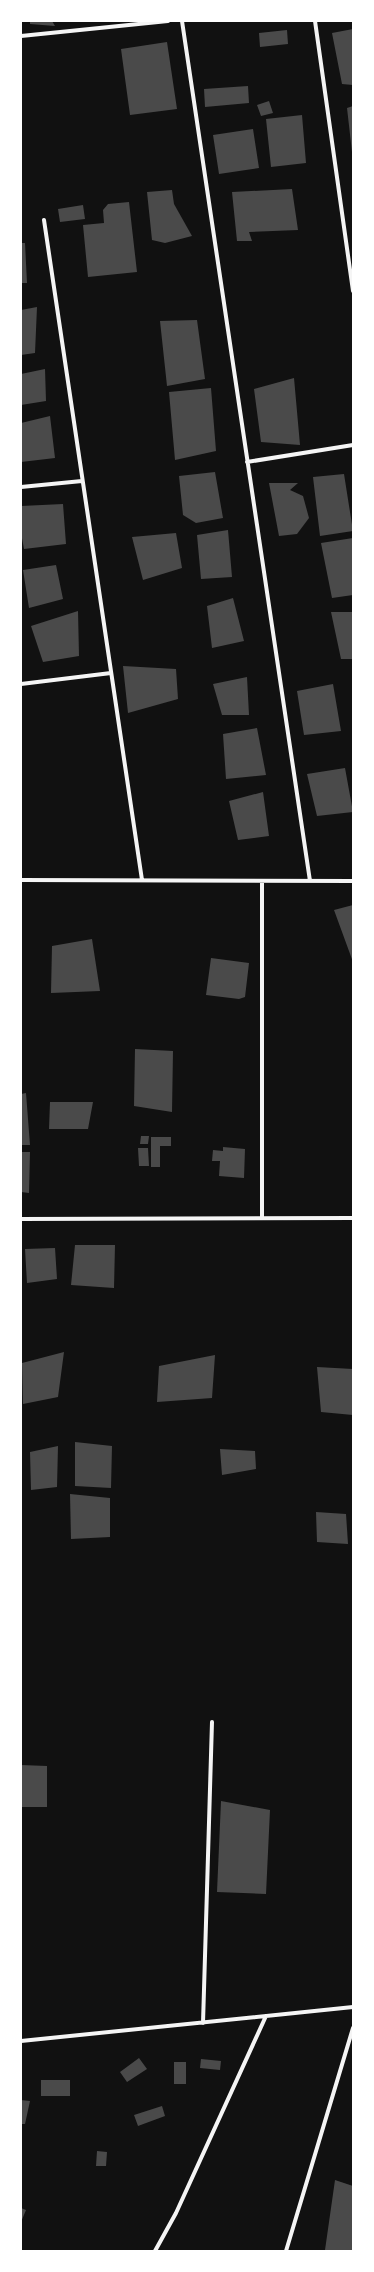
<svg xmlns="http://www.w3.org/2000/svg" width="374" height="2272" viewBox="0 0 374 2272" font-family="'Varela Round',sans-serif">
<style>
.building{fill:#4a4a4a}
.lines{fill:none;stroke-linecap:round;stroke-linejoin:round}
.minor{stroke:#f5f5f5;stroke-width:4}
</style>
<rect width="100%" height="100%" fill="#111"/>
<path class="building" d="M30 21H52L55 26 30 24Z
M353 29V85L342 84 332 33Z
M287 30 288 44 260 47 259 33Z
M167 42 177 109 130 115 121 49Z
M248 86 249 103 205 107 204 89Z
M269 101 273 113 261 116 257 105Z
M353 106V152H352L347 108Z
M302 115 306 163 271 167 266 119Z
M253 129 259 168 219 174 213 135Z
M292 189 298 230 249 232 252 241H237L232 192Z
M172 190 174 204 192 236 165 243 152 240 147 192Z
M129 202 137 272 88 277 83 225 104 223 103 210 108 204Z
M83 205 85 219 60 222 58 209Z
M21 243H25L27 283H21Z
M37 307 35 353 21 355V310Z
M197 320 205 379 167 386 160 321Z
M45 369 46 401 21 405V374Z
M294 378 300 445 261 442 254 389Z
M211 388 216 451 175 460 169 392Z
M50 416 55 458 21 462V423Z
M215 472 223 518 196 523 183 515 179 476Z
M344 474 353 531 320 536 313 477Z
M269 483H298L290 490 303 496 309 518 297 534 279 536Z
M63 504 66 544 24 549 21 533V506Z
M228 530 232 577 201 579 197 535Z
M176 533 182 568 143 580 132 537Z
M353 538V595L332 598 321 543Z
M56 565 63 599 29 608 23 570Z
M233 598 244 641 212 648 207 606Z
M78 611 79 656 43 662 31 626Z
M331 612H353V659H341Z
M123 666 176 669 178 699 128 713Z
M247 677 249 715H222L213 684Z
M333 684 341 731 304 735 297 691Z
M257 728 266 775 226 779 223 734Z
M345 768 353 812 317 816 307 774Z
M263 792 269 836 238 840 229 801Z
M353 905V962L334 910Z
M92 939 100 991 51 993 52 946Z
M211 958 249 963 245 997 239 999 206 995Z
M135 1049 173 1051 172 1112 134 1106Z
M26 1093 30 1145H21V1094Z
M50 1102H93L88 1129H49Z
M141 1136H149L148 1144H140Z
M151 1137H171V1146H160V1167H151Z
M223 1147 245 1149 244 1178 219 1176 220 1161H212L213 1150 223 1151Z
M138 1148H148L149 1166H139Z
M21 1152H30L29 1193 21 1192Z
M75 1245H115L114 1288 71 1285Z
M55 1248 57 1279 27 1283 25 1249Z
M64 1352 58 1397 23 1404 22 1363Z
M215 1355 212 1398 157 1402 159 1366Z
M317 1367 353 1369V1415L321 1412Z
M75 1442 112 1446 111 1488 75 1486Z
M58 1446 57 1487 31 1490 30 1452Z
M220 1449 255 1451 256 1469 222 1475Z
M70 1494 110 1498V1537L71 1539Z
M316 1512 346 1514 348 1544 317 1542Z
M21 1765 47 1766V1807H21Z
M221 1801 270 1810 266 1894 217 1892Z
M139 2058 147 2069 127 2082 120 2072Z
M201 2059 221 2061 220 2070 200 2068Z
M174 2062H186V2084H174Z
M41 2080H70V2096H41Z
M21 2100 30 2101 25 2124H21Z
M162 2106 165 2116 138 2126 134 2115Z
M97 2151 107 2152 106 2166H96Z
M335 2180 353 2186V2251L325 2250Z
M21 2208 26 2210 21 2222Z"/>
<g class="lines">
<path class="minor" d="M182 21 310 881
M315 21 353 291
M21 36 168 21
M44 220 142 880
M247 462 353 445
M21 487 82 481
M21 684 111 673
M21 880 353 881
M262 881V1218
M21 1219 353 1218
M203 2023 212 1722
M21 2041 353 2007
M155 2251 176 2213 266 2016
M286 2251 353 2028"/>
</g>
<rect width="374" height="2272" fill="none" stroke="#ffffff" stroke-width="44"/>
</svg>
